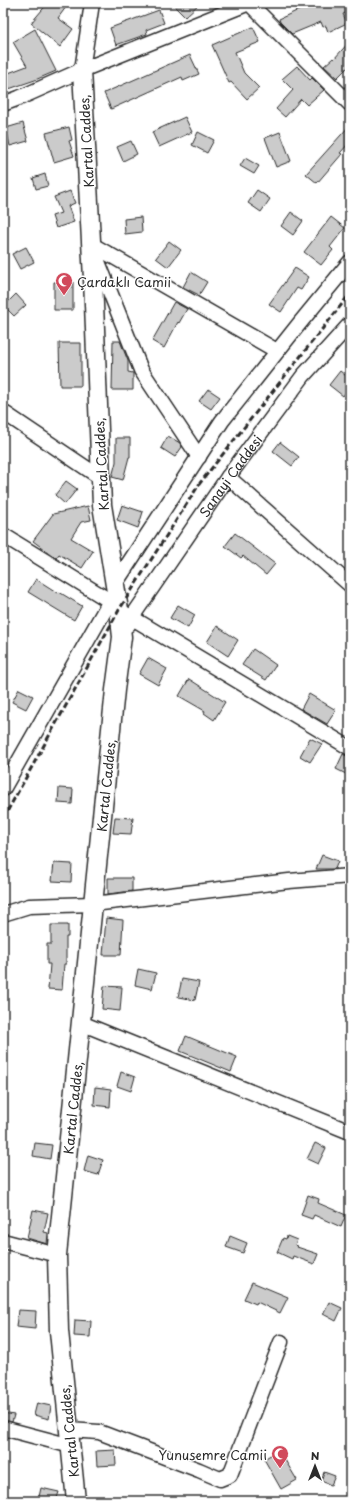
<svg xmlns="http://www.w3.org/2000/svg" width="353" height="1504" viewBox="0 0 353 1504" font-family="'Playpen Sans',sans-serif">
<style>
.building{fill:#cbcbcb;stroke:#2b2b2b}
.lines{fill:none;stroke-linecap:round;stroke-linejoin:round}
.minor-casing{stroke:#2b2b2b;stroke-width:17}
.major-casing{stroke:#2b2b2b;stroke-width:21}
.minor{stroke:#fff;stroke-width:14}
.major{stroke:#fff;stroke-width:18}
.rail{stroke:#2b2b2b;stroke-width:3;stroke-dasharray:6 3;stroke-linecap:butt}
.labels{text-anchor:middle;dominant-baseline:central;stroke-width:3;stroke-linejoin:round;paint-order:stroke}
.street-label{font-size:13px;fill:#2b2b2b;stroke:#fff}
.poi-label{font-size:13px;fill:#2b2b2b;stroke:#fff;text-anchor:start}
</style>
<rect width="100%" height="100%" fill="#fff"/>
<filter id="ink" filterUnits="userSpaceOnUse"><feTurbulence type="fractalNoise" baseFrequency=".025" numOctaves="2"/><feDisplacementMap in="SourceGraphic" scale="8" xChannelSelector="R" yChannelSelector="G"/><feConvolveMatrix kernelMatrix="1 2 1 2 8 2 1 2 1" color-interpolation-filters="sRGB"/></filter>
<g filter="url(#ink)">
<path class="building" d="M48 3H69L58 18 73 29 60 47 31 23Z
M171 3H200L185 17Z
M314 3H350V11L343 14 347 23 328 32 326 26 323 27 321 22 292 34 280 22 279 19Z
M159 10 164 23 146 30 147 34 116 45 110 28Z
M253 27 260 42 235 52 244 73 259 88 247 99 231 82 229 83 212 45Z
M35 29 56 71 35 80 3 91V75L27 66 13 42Z
M350 41V65L337 78 324 66 333 58 334 59Z
M190 55 199 74 183 81 182 77 111 109 104 93Z
M297 66 310 80 312 78 324 90 307 105 301 99 285 117 276 109 293 90 282 79Z
M185 117 192 132 159 147 152 132Z
M23 123 28 141 10 146 6 128Z
M350 125V142L340 153 342 154 317 183 306 174Z
M69 127 72 140 69 141 74 156 54 162 46 133Z
M198 132 214 140 207 153 192 145Z
M280 132 291 161 276 167 265 138Z
M131 141 137 154 123 161 117 147Z
M245 158 259 166 254 174 240 166Z
M45 174 48 186 36 189 33 178Z
M257 190 270 199 261 212 248 203Z
M70 191 75 203 68 206 74 222 56 228 52 216 61 213 54 197Z
M291 212 303 221 293 235 281 226Z
M141 217 142 232 125 234 124 219Z
M331 217 345 228 330 247 333 250 321 265 304 252Z
M169 241 181 250 168 267 156 258Z
M26 247 34 262 20 269 12 254Z
M295 268 309 277 301 290 297 288 281 312 269 304Z
M191 272 207 282 199 295 183 287Z
M54 282H73V310H54Z
M16 294 26 305 14 316 4 306Z
M174 302 187 309 179 323 178 322 164 348 152 341Z
M113 341H120L128 361V372L133 373V390H112Z
M59 343H81V386H60Z
M340 371 350 379V387L343 396 329 385Z
M208 389 220 397 211 409 199 401Z
M168 436 180 443 182 447 175 457 161 448Z
M116 438H130V457H129L123 480 112 477 116 462Z
M280 442 299 457 292 466 273 451Z
M66 481 77 489 65 504 55 495Z
M122 505 143 512 138 528 117 520Z
M88 506 91 520 81 522 71 538 93 551 82 568 59 554 56 558 33 541 53 514Z
M235 533 275 564 266 575 243 556 241 558 225 546Z
M36 579 58 593 59 592 82 606 74 620 28 592Z
M178 605 195 615 188 628 170 618Z
M217 626 238 640 228 656 207 642Z
M253 649 276 665 266 680 242 665Z
M148 658 167 669 158 685 139 674Z
M189 679 225 702 214 720 204 713 205 711 179 696Z
M19 689 33 696 26 709 12 702Z
M309 694 336 710 327 724 301 709Z
M310 738 322 744 310 762 300 756Z
M343 754 350 758V766L346 774 336 769Z
M59 788 73 789 72 804 58 803Z
M115 817 133 818 131 834 113 833Z
M322 855 338 861 335 869H316Z
M54 863 72 864 71 882 52 881Z
M108 878H132V891L108 894Z
M106 918 123 920 121 955H103Z
M51 925H68V937H66V964H64L62 990 48 989 50 964H47V944H51Z
M138 969 156 973 152 989 135 985Z
M182 979 199 982 195 1000 178 997Z
M104 986 122 987 120 1011 102 1009Z
M186 1036 237 1057 231 1072 180 1051Z
M121 1072 135 1077 131 1091 117 1086Z
M95 1087 111 1089 110 1107 94 1105Z
M35 1143 52 1145 50 1159 33 1156Z
M315 1143 326 1148 318 1164 307 1159Z
M88 1155 103 1160 98 1175 84 1171Z
M308 1195 319 1199 318 1203 346 1215 341 1227 314 1215 312 1219 301 1215Z
M33 1210 48 1213 44 1232 48 1233 47 1244 27 1238Z
M230 1236 247 1243 243 1253 226 1247Z
M287 1236 297 1240 295 1245 298 1246 297 1247 318 1254 314 1264 293 1256 292 1259 277 1252 283 1238 286 1239Z
M252 1282 288 1297 280 1313 257 1302 256 1304 244 1299Z
M329 1302 342 1308 336 1321 323 1314Z
M18 1310 36 1311 35 1329 16 1327Z
M75 1320 91 1321 90 1337 74 1336Z
M37 1403 51 1406 49 1419 34 1415Z
M3 1413 14 1415 12 1422 3 1420Z
M115 1450 116 1465 97 1466 96 1451Z
M279 1450 297 1480 281 1489 264 1459Z
M324 1472 335 1476 331 1485 321 1481Z
M41 1488 59 1492 56 1501H38Z"/>
<g class="lines">
<defs>
<g id="minor">
<path d="M82 70 92 3"/>
<path d="M3 104 19 98 82 70 249 3 350 104"/>
<path d="M3 412 101 478"/>
<path d="M199 457 141 370 91 244 277 351"/>
<path d="M228 477 350 585"/>
<path d="M3 535 110 601 119 610 350 748"/>
<path d="M115 584 222 421 299 324 350 262"/>
<path id="s1" d="M128 625 132 617 228 477 303 376 350 324"/>
<path d="M3 789 110 601"/>
<path d="M3 914 29 906 93 904 289 881 350 876"/>
<path d="M81 1023 350 1132"/>
<path d="M3 1241 57 1255"/>
<path d="M3 1428 71 1446"/>
<path d="M69 1430 99 1432 199 1470 220 1479 230 1475 281 1342"/>
</g>
<g id="major">
<path id="s2" d="M76 1501 59 1331 57 1255 115 690 122 637 119 610 102 505 93 279 82 70"/>
</g>
</defs>
<use href="#minor" class="minor-casing"/>
<use href="#major" class="major-casing"/>
<use href="#minor" class="minor"/>
<use href="#major" class="major"/>
<path class="rail" d="M3 819 119 610 200 483 350 294"/>
</g>
</g>
<defs>
<symbol id="mosque-pin" viewBox="-11 -11 22 30"><path d="M0 17L-7.5 6A9.5 9.5 0 1 1 7.5 6Z" fill="#d1495b" stroke="#fff"/><path d="M3.5-4.9A6 6 0 1 0 3.5 4.9A5 5 0 1 1 3.5-4.9Z" fill="#fff"/></symbol>
</defs>
<g fill-rule="evenodd">
<use href="#mosque-pin" x="54" y="271" width="20" height="27"/>
<use href="#mosque-pin" x="270" y="1444" width="20" height="27"/>
</g>
<g class="labels">
<g class="street-label">
<text transform="translate(86 141) rotate(-93)">Kartal Caddes,</text>
<text transform="translate(101 464) rotate(-93)">Kartal Caddes,</text>
<text stroke="none"><textPath href="#s1" startOffset="181">Sanayi Caddesi</textPath></text>
<text stroke="none"><textPath href="#s2" startOffset="719">Kartal Caddes,</textPath></text>
<text stroke="none"><textPath href="#s2" startOffset="395">Kartal Caddes,</textPath></text>
<text transform="translate(69 1431) rotate(-96)">Kartal Caddes,</text>
</g>
<g class="poi-label">
<text x="77" y="281">Çardaklı Camii</text>
<text x="267" y="1454" text-anchor="end">Yunusemre Camii</text>
</g>
</g>
<rect width="353" height="1504" fill="none" stroke="#fff" stroke-width="16"/>
<rect x="8" y="8" width="337" height="1488" fill="none" stroke="#2b2b2b" stroke-width="1.5" filter="url(#ink)"/>
<g transform="translate(315 1466)" stroke="#ffffff" stroke-width="3" paint-order="stroke">
<path d="M0-3L7 15L0 10L-7 15Z" fill="#2b2b2b"/>
<text y="-6" font-size="11" font-weight="bold" text-anchor="middle" fill="#2b2b2b">N</text>
</g>
</svg>
